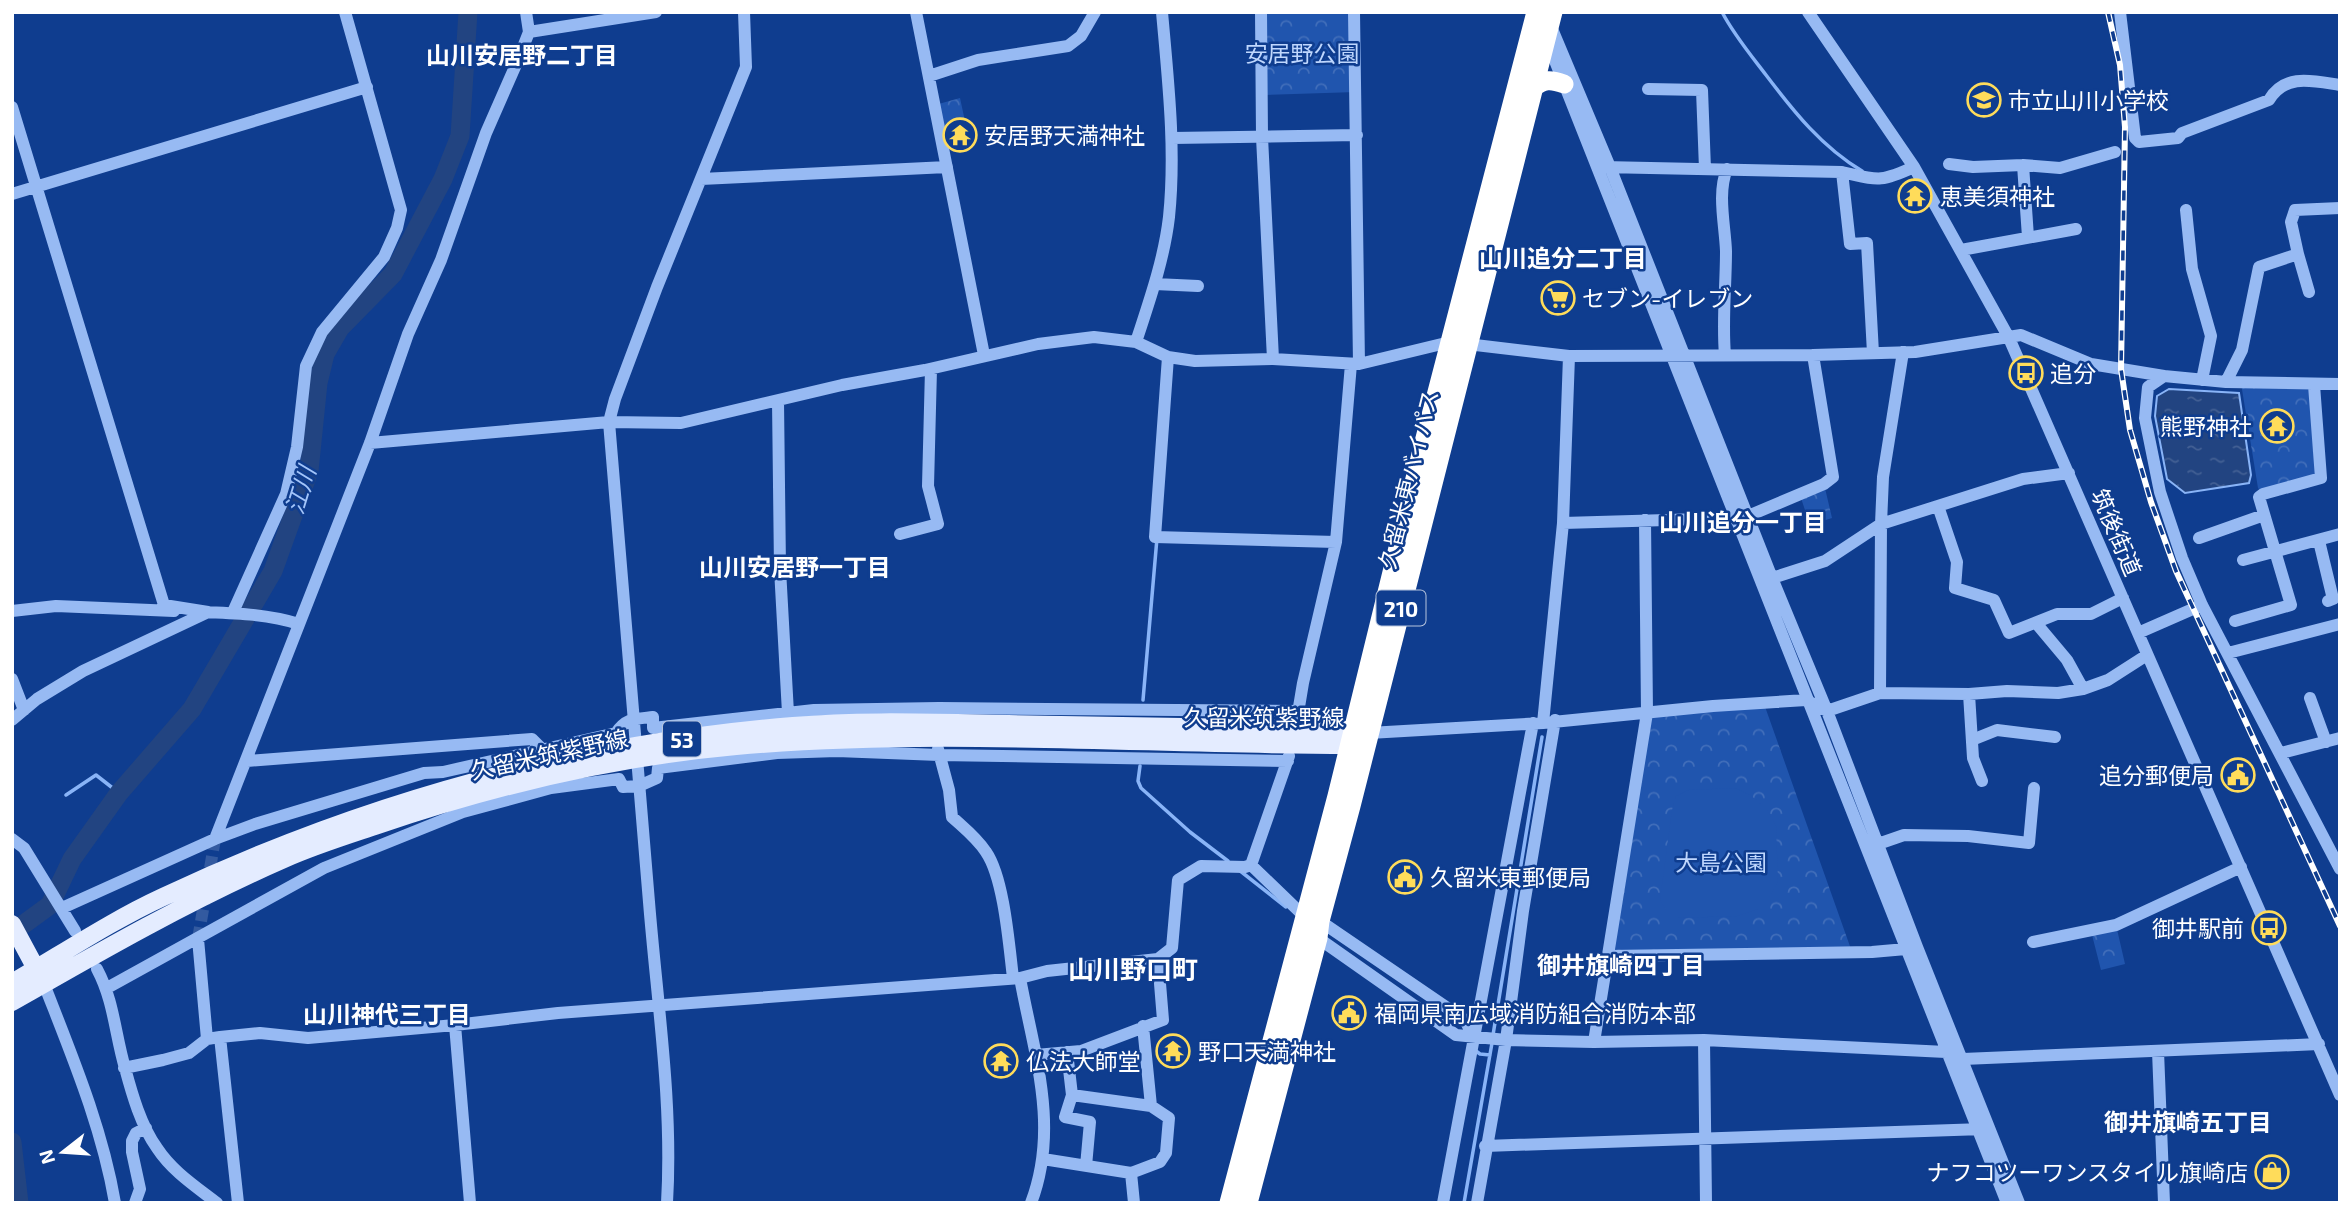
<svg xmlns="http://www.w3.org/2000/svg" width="2352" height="1215" viewBox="0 0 2352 1215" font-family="'Exo 2','Noto Sans JP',sans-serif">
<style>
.forest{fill:url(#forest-crowns)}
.pitch{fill:#2055ae}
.water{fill:url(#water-ripples);stroke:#89b4f7;stroke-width:2}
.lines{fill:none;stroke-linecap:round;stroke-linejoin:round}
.stream{stroke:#89b4f7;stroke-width:3.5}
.river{stroke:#224481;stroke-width:19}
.minor-tunnel{stroke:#335aa0;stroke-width:12;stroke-dasharray:12 6;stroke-linecap:butt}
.minor{stroke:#97baf3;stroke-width:12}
.major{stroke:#e4ecff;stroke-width:18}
.highway{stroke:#fff;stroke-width:19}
.rail-casing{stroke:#fff;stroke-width:6}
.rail{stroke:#0f3d8f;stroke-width:3.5;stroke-dasharray:10;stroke-linecap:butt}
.labels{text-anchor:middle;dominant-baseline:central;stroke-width:5;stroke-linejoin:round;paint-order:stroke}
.shield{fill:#0f3d8f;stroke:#b7c5dd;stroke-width:2}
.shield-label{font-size:21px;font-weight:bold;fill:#fff}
.park-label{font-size:23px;fill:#bfd7fe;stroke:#0f3d8f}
.poi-label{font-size:23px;fill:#fff;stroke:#0f3d8f;text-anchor:start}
.street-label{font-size:23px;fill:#fff;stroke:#0f3d8f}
.neighbourhood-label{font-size:24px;font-weight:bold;fill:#fff;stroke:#0f3d8f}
.water-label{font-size:24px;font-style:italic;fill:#a3c5fa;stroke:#0f3d8f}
.quarter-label{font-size:26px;font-weight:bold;fill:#fff;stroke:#0f3d8f}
</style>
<defs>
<pattern id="forest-crowns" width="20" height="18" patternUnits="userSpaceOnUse" patternTransform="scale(1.75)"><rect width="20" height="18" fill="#2055ae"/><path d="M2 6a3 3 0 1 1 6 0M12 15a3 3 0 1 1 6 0" fill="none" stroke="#416eba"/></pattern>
<pattern id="water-ripples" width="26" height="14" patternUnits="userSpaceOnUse" patternTransform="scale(1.75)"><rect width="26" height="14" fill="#224481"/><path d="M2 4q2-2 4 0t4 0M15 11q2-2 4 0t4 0" fill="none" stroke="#436094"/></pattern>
</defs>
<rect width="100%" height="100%" fill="#0f3d8f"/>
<path class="forest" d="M1261 12H1354L1356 92 1262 95Z
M960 98 966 126 940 132 935 105Z
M2241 383 2314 385 2321 478 2263 494 2258 488Z
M1824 484 1832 518 1810 525 1800 495Z
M1763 701 1852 952 1609 956 1610 932 1623 900 1647 713Z
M2116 925 2125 964 2101 970 2091 931Z"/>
<path class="pitch" d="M1735 788 1750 795 1766 808 1776 826 1778 882 1770 896 1758 909 1737 916 1678 918 1666 910 1660 900 1672 810 1676 796 1689 790Z"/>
<path class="water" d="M2169 389 2239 393 2251 475 2249 483 2185 493 2167 479 2155 416 2157 396Z"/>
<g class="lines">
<path class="stream" d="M1722 12C1734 35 1750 54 1766 75 1794 112 1822 147 1862 171
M1143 700 1157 538
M1140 766 1138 781 1141 788 1190 832 1228 861
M66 795 96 775 119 793
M1239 870 1286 907
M1493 1035 1542 737
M1476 1051 1480 1054 1490 1055
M1464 1203 1492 1043"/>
<path class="river" d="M24 924 50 905 72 859 119 793 192 709 273 571 309 471 318 383 325 354 340 328 393 274 443 179 460 136 468 12
M12 1142 19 1203"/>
<path class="minor-tunnel" d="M198 939 215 839"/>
<path class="minor" d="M916 12 984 355
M1261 12 1262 137 1273 359
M1354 12 1359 364
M1808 12 1914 167 2009 338 2340 1095
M2120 12 2135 138 2139 142 2178 138 2182 133 2269 100C2285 73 2313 81 2340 85
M1550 24 1610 167 1772 578 1827 711 1917 947 2019 1203
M529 32 656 12
M1546 38 2007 1203
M929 76 978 60 1068 46 1081 36 1095 12
M1648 89 1702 90 1705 169
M12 107 164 605 208 612
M1172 138 1357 135
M1949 164 1973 167 2023 165
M1603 167 1842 172C1878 180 1879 183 1914 167
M1842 172 1850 244 1867 243 1873 353
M701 179 947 167
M12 194 367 87
M2186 210 2192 269 2211 336 2202 380
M2028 237 2023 165 2060 168 2115 152
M1961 250 2076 229
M2298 254 2309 292
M1155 284 1198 286
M1136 342C1149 302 1164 260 1169 217 1176 149 1168 80 1162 12
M1725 355C1722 320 1726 286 1726 251 1725 225 1717 193 1727 169
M1168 357 1155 537 1336 542
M2164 376 2148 387 2145 418 2160 492 2182 558 2202 605 2340 869
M2226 382 2242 350 2259 267 2298 254 2291 222 2295 210 2340 208
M778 401 780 569 788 713
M370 443 609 422 681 423 842 385 925 370 1038 344 1094 337 1136 342 1168 357 1195 361 1273 359 1359 364 1450 342 1569 356 1813 355 1915 352 2021 335 2091 364 2164 376 2226 382 2340 384
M1938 506 1957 562 1955 588 1994 600 2009 633 2057 614H2091L2123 598
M1563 523 1736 518 1748 516 1824 484 1833 477 1813 355
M900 534 938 524 928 486 931 369
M2199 538 2264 515
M2319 541 2333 599 2328 601
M2243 560 2340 534
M1772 578 1825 561 1881 524 2023 479 2069 473
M12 611 56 606 174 611
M200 612C233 613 267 614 299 624
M233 612 286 494 297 447 306 366 322 332 384 257 397 228 401 210 345 12
M2235 621 2291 605 2259 497 2263 494 2321 478 2314 385
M2036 623 2067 660 2083 689
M2138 633 2202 605
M2228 653 2340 624
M12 679 24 710
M1880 693 1881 524 1883 477 1903 352
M1969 694 1973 758 1982 781
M2310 698 2326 742
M1297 719 1303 683 1336 542 1351 364
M12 720 37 699 83 671 208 612
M1543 723 1563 523 1569 356
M1369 733 1543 723 1713 706 1806 700 1827 711 1880 693 1969 694 2007 691 2058 693 2083 689 2108 680 2147 655
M1972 740 1997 730 2055 737
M938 749 949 790 952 817C964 828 977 838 986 852 1004 878 1009 945 1013 978
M2281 753 2340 738
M247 761 532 739 542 749
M12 839 24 848 75 931
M215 839 370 443 408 334 441 260 486 133 518 60 529 32 526 12
M1878 844 1904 835 1968 836 2029 843 2034 788
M1251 865 1304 916 1318 938 1456 1035 1506 1040 1594 1042 1704 1040 1946 1052 1963 1059 2319 1044
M1251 865 1289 756
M62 908 215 839 255 824 424 773 443 772 616 733C626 718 635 719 653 717V728L814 710 939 708 1299 711
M1320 921 1465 1020 1473 1036
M198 939 207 1039
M2033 942 2116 925 2241 867
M1609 956 1872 952 1906 949
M97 969C114 1001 115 1034 125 1068 132 1094 141 1126 157 1148 172 1171 195 1186 217 1203
M1020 978C1034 1054 1060 1127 1031 1203
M44 984C72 1056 102 1127 115 1203
M107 988 324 868 463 812 551 788 619 779 623 787 639 786 657 778 658 768 777 753 837 751 939 755 1288 761
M455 1025 470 1203
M1143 1026 1151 1106
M220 1037 238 1203
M1704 1040 1706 1203
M1594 1042 1647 713 1645 520
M2158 1051 2164 1203
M1067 1052 1072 1095
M1036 1055 1081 1051 1163 1020 1158 959
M124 1068 163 1060 189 1053 207 1039 220 1037 260 1033 308 1038 455 1025 558 1013 1020 978 1047 971 1158 959 1172 948 1178 880 1201 866 1245 867 1251 865
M1485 1146 1983 1129
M1043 1159 1131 1173 1160 1162 1166 1153 1169 1118 1151 1106 1072 1095 1065 1117 1090 1122 1086 1166
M1131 1173 1134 1203
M135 1203 140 1189 132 1152V1141L136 1133 146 1128
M667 1203C673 1103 657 1002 649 902 635 742 622 582 609 422L615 399 657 287 746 67 744 12
M1443 1203 1533 723
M1477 1203 1506 1040 1523 911 1555 720"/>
<path class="major" d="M12 924 41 978
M12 983C62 954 111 921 163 897 364 802 573 744 793 726 864 720 937 723 1008 724 1104 726 1200 727 1296 729L1353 730 1366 733
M12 1002C101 951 190 900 284 859 313 846 345 836 375 826 492 786 613 757 736 746 939 728 1145 745 1349 745L1360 739"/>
<path class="highway" d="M1533 88C1543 79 1551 79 1564 84
M1229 1203 1337 796 1424 442 1536 12
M1248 1203 1318 938 1320 921 1351 806 1553 12"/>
<defs>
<path id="rail" d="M2108 12 2120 65 2125 127 2121 369 2130 430 2151 502 2176 571 2340 926"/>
</defs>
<use href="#rail" class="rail-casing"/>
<use href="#rail" class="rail"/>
</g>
<defs>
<symbol id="school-ring" viewBox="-11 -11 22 22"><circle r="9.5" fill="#0f3d8f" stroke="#ffdc5a" stroke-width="1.5"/><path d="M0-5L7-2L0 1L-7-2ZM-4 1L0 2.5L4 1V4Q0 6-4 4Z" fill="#ffdc5a"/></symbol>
<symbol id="temple-ring" viewBox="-11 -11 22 22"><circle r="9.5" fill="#0f3d8f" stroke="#ffdc5a" stroke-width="1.5"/><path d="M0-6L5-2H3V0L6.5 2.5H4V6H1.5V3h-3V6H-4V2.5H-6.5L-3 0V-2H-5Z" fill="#ffdc5a"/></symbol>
<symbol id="supermarket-ring" viewBox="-11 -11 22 22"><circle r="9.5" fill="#0f3d8f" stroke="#ffdc5a" stroke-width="1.5"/><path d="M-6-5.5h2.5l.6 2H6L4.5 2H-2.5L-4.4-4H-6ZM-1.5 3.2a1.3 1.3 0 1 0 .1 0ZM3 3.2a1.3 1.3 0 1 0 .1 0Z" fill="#ffdc5a"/></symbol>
<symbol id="bus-ring" viewBox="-11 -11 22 22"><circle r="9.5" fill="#0f3d8f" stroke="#ffdc5a" stroke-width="1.5"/><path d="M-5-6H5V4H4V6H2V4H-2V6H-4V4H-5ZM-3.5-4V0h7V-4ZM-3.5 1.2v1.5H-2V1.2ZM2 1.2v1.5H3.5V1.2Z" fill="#ffdc5a"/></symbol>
<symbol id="civic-ring" viewBox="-11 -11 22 22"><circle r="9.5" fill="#0f3d8f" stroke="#ffdc5a" stroke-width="1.5"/><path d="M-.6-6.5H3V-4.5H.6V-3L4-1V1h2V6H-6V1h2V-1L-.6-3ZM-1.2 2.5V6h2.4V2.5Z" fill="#ffdc5a"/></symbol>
<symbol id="shop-ring" viewBox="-11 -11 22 22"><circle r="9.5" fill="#0f3d8f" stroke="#ffdc5a" stroke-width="1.5"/><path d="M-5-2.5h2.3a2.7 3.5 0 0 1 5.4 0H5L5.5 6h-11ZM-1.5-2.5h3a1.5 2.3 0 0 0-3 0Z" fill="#ffdc5a"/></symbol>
</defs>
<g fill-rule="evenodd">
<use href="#school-ring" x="1965" y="81" width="38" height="38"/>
<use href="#temple-ring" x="941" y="116" width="38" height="38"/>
<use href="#temple-ring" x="1896" y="177" width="38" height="38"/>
<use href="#supermarket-ring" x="1539" y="279" width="38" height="38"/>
<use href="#bus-ring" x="2007" y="354" width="38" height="38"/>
<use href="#temple-ring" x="2258" y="407" width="38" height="38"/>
<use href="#civic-ring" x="2219" y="756" width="38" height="38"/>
<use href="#civic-ring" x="1386" y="858" width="38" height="38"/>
<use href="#bus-ring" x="2250" y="909" width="38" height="38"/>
<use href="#civic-ring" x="1330" y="994" width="38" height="38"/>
<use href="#temple-ring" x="1154" y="1032" width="38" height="38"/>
<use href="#temple-ring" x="982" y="1042" width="38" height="38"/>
<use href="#shop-ring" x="2253" y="1153" width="38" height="38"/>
</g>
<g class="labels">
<g class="shield">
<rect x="1376.5" y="590.5" width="49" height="35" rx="5"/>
<rect x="663" y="721.5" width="38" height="35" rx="5"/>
</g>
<g class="shield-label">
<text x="1401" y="608">210</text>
<text x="682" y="739">53</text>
</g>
<g class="park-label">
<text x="1302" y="53">安居野公園</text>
<text x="1721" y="862">大島公園</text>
</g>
<g class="poi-label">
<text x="2008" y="100">市立山川小学校</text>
<text x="984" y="135">安居野天満神社</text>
<text x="1940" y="196">恵美須神社</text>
<text x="1582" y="298">セブン-イレブン</text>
<text x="2050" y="373">追分</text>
<text x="2252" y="426" text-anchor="end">熊野神社</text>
<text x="2214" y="775" text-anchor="end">追分郵便局</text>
<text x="1430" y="877">久留米東郵便局</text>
<text x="2244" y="928" text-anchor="end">御井駅前</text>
<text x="1374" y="1013">福岡県南広域消防組合消防本部</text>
<text x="1198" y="1051">野口天満神社</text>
<text x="1026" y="1061">仏法大師堂</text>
<text x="2248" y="1172" text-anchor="end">ナフコツーワンスタイル旗崎店</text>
</g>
<g class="street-label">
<text transform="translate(1408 479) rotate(-76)">久留米東バイパス</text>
<text transform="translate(2117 532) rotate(67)">筑後街道</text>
<text x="1264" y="717">久留米筑紫野線</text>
<text transform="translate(549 754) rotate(-12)">久留米筑紫野線</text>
</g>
<g class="neighbourhood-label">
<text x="522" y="54">山川安居野二丁目</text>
<text x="1563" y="257">山川追分二丁目</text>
<text x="1743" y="521">山川追分一丁目</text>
<text x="795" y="566">山川安居野一丁目</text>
<text x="1621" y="964">御井旗崎四丁目</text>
<text x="387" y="1013">山川神代三丁目</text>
<text x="2188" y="1121">御井旗崎五丁目</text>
</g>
<g class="water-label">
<text transform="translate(300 490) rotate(-73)">江川</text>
</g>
<g class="quarter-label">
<text x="1133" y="968">山川野口町</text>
</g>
</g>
<rect width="2352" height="1215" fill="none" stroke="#ffffff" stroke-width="28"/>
<g transform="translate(63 1152) rotate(253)" stroke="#0f3d8f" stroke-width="5" paint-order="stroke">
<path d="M0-5L12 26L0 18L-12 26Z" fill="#ffffff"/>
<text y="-10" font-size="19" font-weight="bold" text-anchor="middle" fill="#ffffff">N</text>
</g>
</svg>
